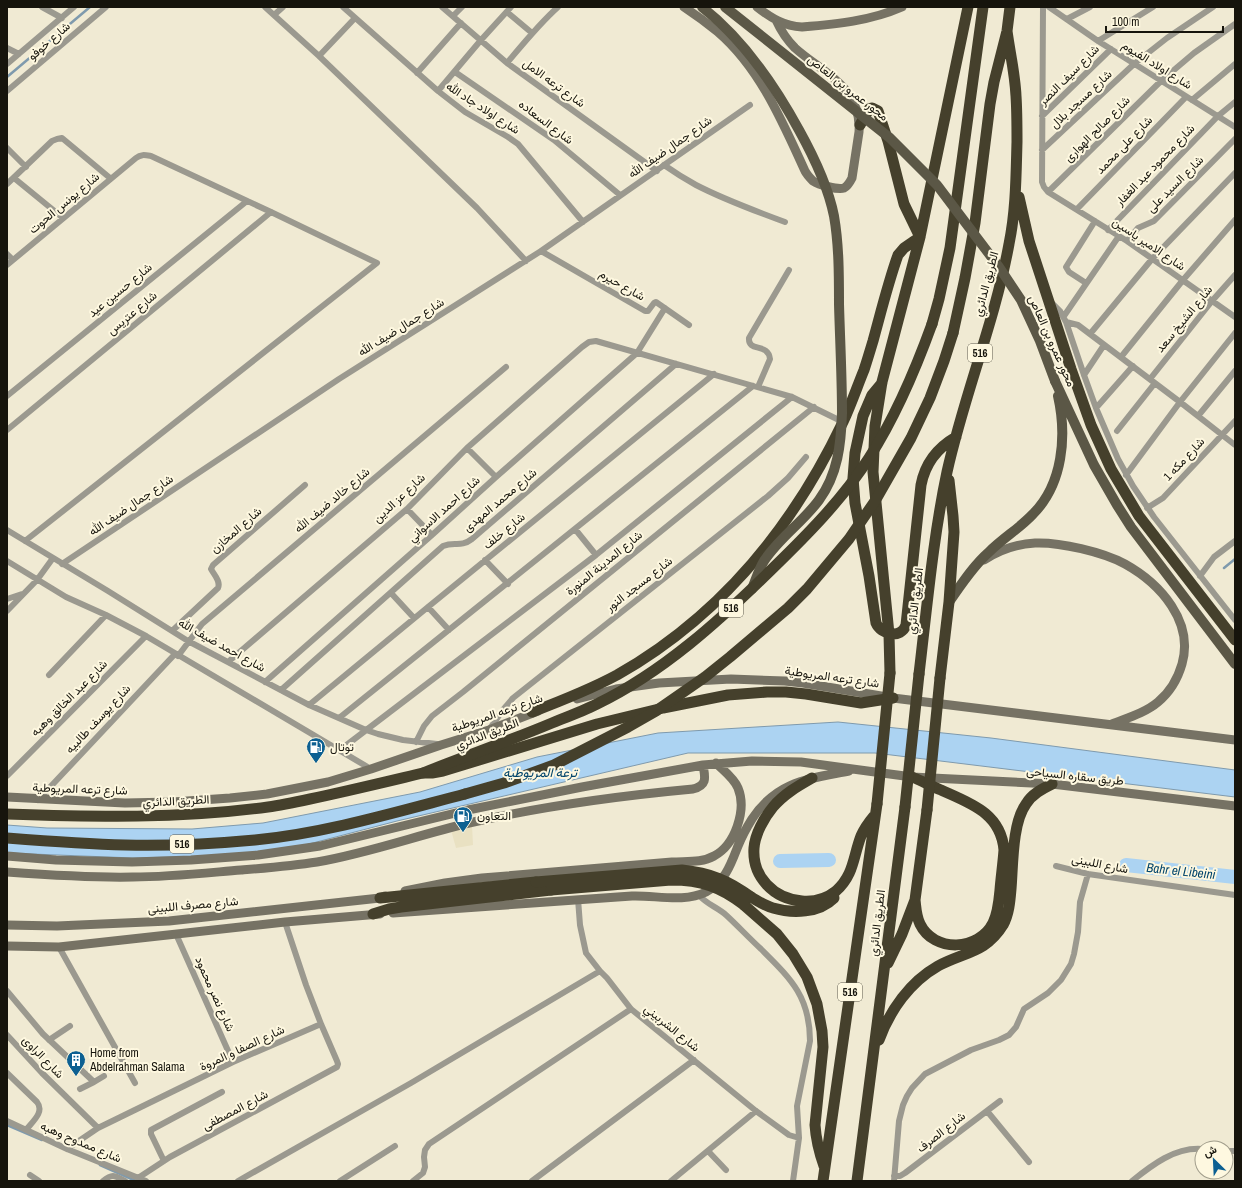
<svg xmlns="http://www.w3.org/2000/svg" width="1242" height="1188" viewBox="0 0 1242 1188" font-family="'Archivo Narrow',Vazirmatn,sans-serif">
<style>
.built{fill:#e9e1c2}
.water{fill:#acd3f2;stroke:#7f9aad}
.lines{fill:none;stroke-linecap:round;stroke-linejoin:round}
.stream{stroke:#7f9aad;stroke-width:2.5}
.river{stroke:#acd3f2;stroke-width:14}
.street{stroke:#9b998f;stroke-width:6}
.secondary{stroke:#767264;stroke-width:9}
.primary{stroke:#5b5746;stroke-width:10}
.highway{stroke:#45402c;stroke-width:11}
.primary-bridge{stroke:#5b5746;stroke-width:10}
.highway-bridge{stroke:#45402c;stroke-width:11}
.labels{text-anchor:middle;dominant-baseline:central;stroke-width:4;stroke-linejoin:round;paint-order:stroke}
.shield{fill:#fef8e0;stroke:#5c584c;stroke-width:1}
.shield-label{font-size:11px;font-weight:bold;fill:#16140c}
.street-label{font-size:12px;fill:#16140c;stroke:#fef8e0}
.poi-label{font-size:12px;fill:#16140c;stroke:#fef8e0;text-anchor:start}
.water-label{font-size:13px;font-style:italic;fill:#00446b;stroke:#fef8e0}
</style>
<rect width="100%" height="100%" fill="#f0ead3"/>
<path class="built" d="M472 825 473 845 456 848 451 830Z"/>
<path class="water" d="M838 722 991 738 1235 770V797L875 753H688L397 821 305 845 248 855 134 858 7 853V825L47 828 192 829 263 823 420 792 537 757 658 733Z"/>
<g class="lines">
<path class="stream" d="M7 77 90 7
M1224 568 1235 559
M7 1125 42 1140
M100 1165 136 1181"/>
<path class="river" d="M780 861 829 860
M1126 865 1235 877"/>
<path class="street" d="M42 7 62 18
M265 7 319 56 477 208 526 261
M343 7 438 91 465 112 508 137 518 144 583 222
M442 7 507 63 657 171
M1043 7 1042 182 1044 187 1048 192 1127 241 1235 317
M1049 7 1098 41 1235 127
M507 12 532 33
M274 15 283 7
M453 16 462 7
M1067 19 1090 7
M1098 41 1153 7
M7 48 19 54
M319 56 355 18
M507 63C523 44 539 24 558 7
M7 64 74 7
M455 72 554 140 620 195
M417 73 461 23
M7 91 106 7
M438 91 481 40 511 7
M1192 100 1235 64
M1042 116 1111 49
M7 148 26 167
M1042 150 1134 64 1167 38 1213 7
M664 165C674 172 685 179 696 185 725 200 755 211 785 222
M14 178 63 218
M7 184 52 141 57 139 62 138 110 178
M1048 192 1161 81 1194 53 1235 24
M1077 209 1186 97
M1108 230 1218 116 1235 102
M1127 241 1138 228 1154 221 1235 139
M541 251 645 311H648L654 303 656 302 689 325
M7 254 13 260
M7 265 136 158C141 154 145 155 151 156L271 212 377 263 25 541
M1086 283 1069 272 1066 267 1095 221
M1052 303 1060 311 1066 322 1084 375 1096 408 1118 459 1133 486 1154 517 1235 620
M1064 316 1119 236
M1066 322 1078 325 1180 402 1235 445
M1090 334 1152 259 1235 173
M1121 357 1183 280 1235 220
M1084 375 1104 345
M1150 379 1212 301 1235 275
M758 387 770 359C768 342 748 353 749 338L789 270
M7 396 247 201
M1096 408 1133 366
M1198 416 1235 371
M7 430 271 212
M1117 431 1155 383
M467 448 496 477
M1126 475 1180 402 1235 333
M1147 508 1163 498 1235 421
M407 509 432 535
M575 529 596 555
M7 530 108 591 188 641 309 705 366 730 378 734 403 740 437 744
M485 560 508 584
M7 561 66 597 106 615 146 636 371 769
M62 564 339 379 541 251 750 105
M1200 576 1214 557 1235 541
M391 593 414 618
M7 599 22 594
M428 607 449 630
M7 611 37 580 53 558
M172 631 218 588C221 581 214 575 211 569L213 565 305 485
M178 656 202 624 506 367
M228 662 407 509 467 448 582 347 589 342 596 341 792 397 843 422
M49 675 106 615
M265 682 432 535 496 477 637 353 665 308
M281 690 443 546C455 541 460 548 472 539L676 364
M309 705 428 607 714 374
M339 718 753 386
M489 730 502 711 513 698 768 496 788 478 806 457
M416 742 424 726 432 716 463 692 814 407
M340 750 596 555 792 397
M7 776 146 636
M38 800 175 654
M1056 866 1088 874 1235 895
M699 895C706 904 717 907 726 915 738 926 749 938 761 949 790 978 810 996 810 1041L797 1106 799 1138 793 1181
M578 899 580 925 586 953 600 971 607 978 631 1009 756 1111 789 1135 799 1138
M176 934 233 1062
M59 947 135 1083
M7 991 43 1034 94 1082
M7 1035 42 1073 98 1128
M49 1040 70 1026
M7 1073 37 1102C45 1112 32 1122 26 1130
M80 1089 94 1082 104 1076
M987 1111 1029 1162
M7 1121 67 1149 146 1181
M67 1149 98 1128 233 1062 321 1024
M708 1151 726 1170
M1226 1151H1235
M164 1161 151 1134V1130L222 1092
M30 1175 39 1181
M894 1176H900L905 1173 1000 1101
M138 1178 170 1157 337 1067 338 1064 337 1061 321 1024 306 985 285 922
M103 1181C113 1173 115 1176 125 1181
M238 1181 411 1083 600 971
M340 1181 395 1146
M413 1181 423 1173 425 1167 424 1157 425 1150 429 1144 631 1009
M532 1181 694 1060
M671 1181 756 1111
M894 1181 899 1121 903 1105 907 1096 912 1088 925 1074 971 1050 999 1040 1009 1035 1016 1027 1024 1009 1048 993 1061 980 1071 964 1074 954 1078 932 1080 902 1088 874
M1132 1181C1152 1165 1175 1147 1202 1149"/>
<path class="secondary" d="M684 7C696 15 707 23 718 32 760 68 783 123 805 171 807 175 810 178 813 181 819 185 838 190 844 188 848 186 850 182 852 178L859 132C862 87 823 73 795 48 787 40 781 31 776 20
M757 7C771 18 784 26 802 27 837 24 870 21 902 7
M984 560C999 550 1017 544 1035 543 1060 542 1103 552 1125 564 1161 584 1194 622 1182 664 1178 678 1170 692 1158 702 1145 713 1127 718 1112 724
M577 699 616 689 659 683 731 679 785 681 803 683 893 698 1235 740
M7 797 125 803 173 802 230 798 267 794 328 782 371 769 441 745 489 730 538 711
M7 856 56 860 132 862 191 860 258 855 320 846 468 810 582 787 703 765 752 761 801 762 912 777 1052 784 1235 806
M7 872C49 875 91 878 133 877 169 877 205 873 241 870 266 868 292 866 317 862 369 853 418 835 469 823 543 806 618 796 693 789 708 785 705 777 703 765
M405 891 445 883 482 878 672 862C686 861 702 863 714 856 735 845 747 810 738 788 734 778 724 771 716 763
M393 913C472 907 552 901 632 896 655 895 684 903 706 892 725 882 731 864 738 846 742 836 747 827 752 819 777 781 808 779 849 771
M7 925 57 926 169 921 380 898 385 896
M7 946 59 947 285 922 380 914"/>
<path class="primary" d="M1055 381 1094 465 1117 505 1131 527 1235 664
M949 602C961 585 973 566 989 552 1003 538 1020 528 1033 514 1063 484 1067 436 1058 396"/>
<path class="highway" d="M1019 197 1029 241 1071 369 1091 425 1111 469 1139 516 1235 640
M932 324 939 299 950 248 983 7
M953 333 965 278 975 223 990 104 994 82 1007 31 1010 7
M882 383 872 395 863 416 855 453 853 478 855 503 869 576 876 623C881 635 901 639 906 625L921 485C925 464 937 448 956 437
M890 673 889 634 873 472 875 426 882 382 920 237 968 7
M919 674C927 607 933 538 947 472 964 395 995 321 1009 244 1016 210 1016 176 1017 142 1017 127 1017 111 1016 96 1015 74 1010 53 1007 31
M940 678 949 602 954 532 953 516 949 480
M532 712C561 701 589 690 617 675 719 617 793 527 843 422 851 405 857 387 864 370 867 361 870 351 873 341 881 312 888 283 898 255L904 248 920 237 904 204 888 141 878 111 872 108 869 109 860 125
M912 777C922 781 931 786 941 790 970 803 1001 813 1004 850 1003 864 1001 877 1000 890 999 901 998 913 993 923 979 951 934 953 920 924 916 916 916 908 915 900
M812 778C798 786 784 794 773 807 764 818 755 834 754 848 752 877 774 899 802 901 814 902 826 899 836 891 854 875 853 857 861 836 864 829 869 822 874 816
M7 814C94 817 181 819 268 807 282 805 296 802 310 799 348 791 385 782 423 773H432L443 771 597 724 663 708 728 695 767 692H786L806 694 861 703 893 698
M7 838C46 841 86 844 125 845 168 846 212 844 255 840 326 833 396 812 465 794
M751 897C758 901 765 906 773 908 793 914 819 913 834 898
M380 898 536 882
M744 905 777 934 793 954 807 977 817 1004 822 1031 823 1047 815 1125C816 1140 819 1152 824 1166
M373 914 389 909 401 907 551 890
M888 963 902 934 915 900 927 810
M879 1040C890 1010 910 982 938 966 964 952 986 953 1003 925 1009 914 1010 901 1011 889 1013 866 1012 823 1026 804 1032 794 1042 789 1052 784
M823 1181 877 804
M857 1181 905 807"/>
<path class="primary-bridge" d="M702 7C744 40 774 84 799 130 814 157 828 186 834 216 839 245 839 275 839 304 840 340 842 377 842 413 841 444 838 474 819 500 803 522 779 538 764 561 759 569 756 579 752 589
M725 7 890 138 937 185 999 267 1021 300 1040 341 1055 381"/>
<path class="highway-bridge" d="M423 773C466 756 509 741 552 723 567 717 583 711 597 704 663 672 719 621 771 570 806 536 842 500 869 458 896 416 915 371 932 324
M465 794 504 783 554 765 628 727 656 711 705 677 730 657 788 608 807 589 849 539 875 501 911 438 930 398 944 361 953 333
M877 804 890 673
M905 807 919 674
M927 810 940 678
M536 882 682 870C710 873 728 880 751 897
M551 890 671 880C701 880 721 887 744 905"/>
</g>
<defs>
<symbol id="fuel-pin" viewBox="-11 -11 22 30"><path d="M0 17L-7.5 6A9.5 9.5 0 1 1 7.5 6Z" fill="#0d6092" stroke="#fef8e0"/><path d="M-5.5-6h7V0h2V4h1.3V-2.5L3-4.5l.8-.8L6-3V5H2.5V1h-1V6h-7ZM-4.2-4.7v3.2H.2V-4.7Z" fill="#fff"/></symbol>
<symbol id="building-pin" viewBox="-11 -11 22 30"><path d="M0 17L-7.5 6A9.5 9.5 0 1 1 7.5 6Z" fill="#0d6092" stroke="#fef8e0"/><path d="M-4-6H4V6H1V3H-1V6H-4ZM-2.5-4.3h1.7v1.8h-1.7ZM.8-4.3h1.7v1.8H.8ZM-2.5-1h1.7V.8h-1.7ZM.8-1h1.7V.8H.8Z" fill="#fff"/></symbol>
</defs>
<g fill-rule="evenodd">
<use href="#fuel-pin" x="305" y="736" width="22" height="30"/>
<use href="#fuel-pin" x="452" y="805" width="22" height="30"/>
<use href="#building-pin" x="65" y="1049" width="22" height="30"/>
</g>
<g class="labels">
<g class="shield">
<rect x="968" y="344" width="24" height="18" rx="3"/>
<rect x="719" y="599" width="24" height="18" rx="3"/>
<rect x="170" y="835" width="24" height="18" rx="3"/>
<rect x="838" y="983" width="24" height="18" rx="3"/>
</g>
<g class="shield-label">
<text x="980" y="353">516</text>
<text x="731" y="608">516</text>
<text x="182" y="844">516</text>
<text x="850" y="992">516</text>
</g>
<g class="street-label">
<text transform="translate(49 41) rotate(-41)">شارع خوفو</text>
<text transform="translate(1157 65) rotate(32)">شارع اولاد الفيوم</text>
<text transform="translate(1069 75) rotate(-45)">شارع سيف النصر</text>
<text transform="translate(554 83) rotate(36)">شارع ترعه الامل</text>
<text transform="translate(848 88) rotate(38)">محور عمرو بن العاص</text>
<text transform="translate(1081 99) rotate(-43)">شارع مسجد بلال</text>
<text transform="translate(483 108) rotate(33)">شارع اولاد جاد الله</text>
<text transform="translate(546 122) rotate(37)">شارع السعاده</text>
<text transform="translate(1097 129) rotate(-45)">شارع صالح الهوارى</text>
<text transform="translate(1124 145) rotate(-46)">شارع على محمد</text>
<text transform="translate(670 147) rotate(-35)">شارع جمال ضيف الله</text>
<text transform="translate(1155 165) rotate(-46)">شارع محمود عبد الغفار</text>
<text transform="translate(1175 184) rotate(-45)">شارع السيد على</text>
<text transform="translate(64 203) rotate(-40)">شارع يونس الحوت</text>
<text transform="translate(1149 244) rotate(34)">شارع الامير ياسين</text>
<text transform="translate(986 284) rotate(-75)">الطريق الدائري</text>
<text transform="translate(622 285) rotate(30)">شارع حيرم</text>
<text transform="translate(120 290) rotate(-39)">شارع حسين عيد</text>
<text transform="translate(132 313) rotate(-40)">شارع عتريس</text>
<text transform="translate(1184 319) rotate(-51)">شارع الشيخ سعد</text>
<text transform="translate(401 327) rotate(-32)">شارع جمال ضيف الله</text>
<text transform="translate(1052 341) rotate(66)">محور عمرو بن العاص</text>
<text transform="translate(1184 459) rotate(-47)">شارع مكه 1</text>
<text transform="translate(399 498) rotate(-43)">شارع عز الدين</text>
<text transform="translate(332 500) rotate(-40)">شارع خالد ضيف الله</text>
<text transform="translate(500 500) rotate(-40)">شارع محمد المهدى</text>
<text transform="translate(131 505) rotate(-34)">شارع جمال ضيف الله</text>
<text transform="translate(444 509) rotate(-42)">شارع احمد الاسواني</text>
<text transform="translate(236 530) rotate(-41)">شارع المخازن</text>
<text transform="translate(504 531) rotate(-39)">شارع خلف</text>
<text transform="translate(604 563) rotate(-39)">شارع المدينة المنورة</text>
<text transform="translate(639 584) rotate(-38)">شارع مسجد النور</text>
<text transform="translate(915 601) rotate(-83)">الطريق الدائري</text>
<text transform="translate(222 645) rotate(29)">شارع احمد ضيف الله</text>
<text transform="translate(832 677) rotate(8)">شارع ترعه المريوطية</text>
<text transform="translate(69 698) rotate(-45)">شارع عبد الخالق وهبه</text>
<text transform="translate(497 713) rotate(-19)">شارع ترعه المريوطية</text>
<text transform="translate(98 719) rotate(-47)">شارع يوسف طالبيه</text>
<text transform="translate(487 734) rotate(-21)">الطريق الدائري</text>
<text transform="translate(1075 776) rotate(6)">طريق سقاره السياحى</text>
<text transform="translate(80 789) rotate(2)">شارع ترعه المريوطية</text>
<text transform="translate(176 801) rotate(-3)">الطريق الدائري</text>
<text transform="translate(1100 864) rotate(11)">شارع اللبينى</text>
<text transform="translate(193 905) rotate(-5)">شارع مصرف اللبينى</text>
<text transform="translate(877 923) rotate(-83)">الطريق الدائري</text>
<text transform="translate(215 994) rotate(66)">شارع نصر محمود</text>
<text transform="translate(672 1028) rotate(39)">شارع الشربيني</text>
<text transform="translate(242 1048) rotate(-25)">شارع الصفا و المروة</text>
<text transform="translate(43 1057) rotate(46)">شارع الراوى</text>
<text transform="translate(235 1110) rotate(-28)">شارع المصطفى</text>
<text transform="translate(941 1132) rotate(-38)">شارع الصرف</text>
<text transform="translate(81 1142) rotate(23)">شارع ممدوح وهبه</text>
</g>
<g class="poi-label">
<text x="330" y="747">توتال</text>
<text x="477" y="816">التعاون</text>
<text x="90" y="1053">Home from<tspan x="90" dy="14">Abdelrahman Salama</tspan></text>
</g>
<g class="water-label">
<text x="540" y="772">ترعة المريوطية</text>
<text transform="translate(1181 871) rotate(6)">Bahr el Libeini</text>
</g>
</g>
<rect width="1242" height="1188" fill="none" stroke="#16140c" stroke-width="16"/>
<g transform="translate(1214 1160) rotate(336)"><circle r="19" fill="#fef8e0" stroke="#a19d8b"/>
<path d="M0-3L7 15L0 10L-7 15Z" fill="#0d6092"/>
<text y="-6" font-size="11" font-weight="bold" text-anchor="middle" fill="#16140c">ش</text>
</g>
<path d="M1106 26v6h117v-6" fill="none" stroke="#16140c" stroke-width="2"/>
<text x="1112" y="26" font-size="12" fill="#16140c" stroke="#fef8e0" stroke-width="3" paint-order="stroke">100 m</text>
</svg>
